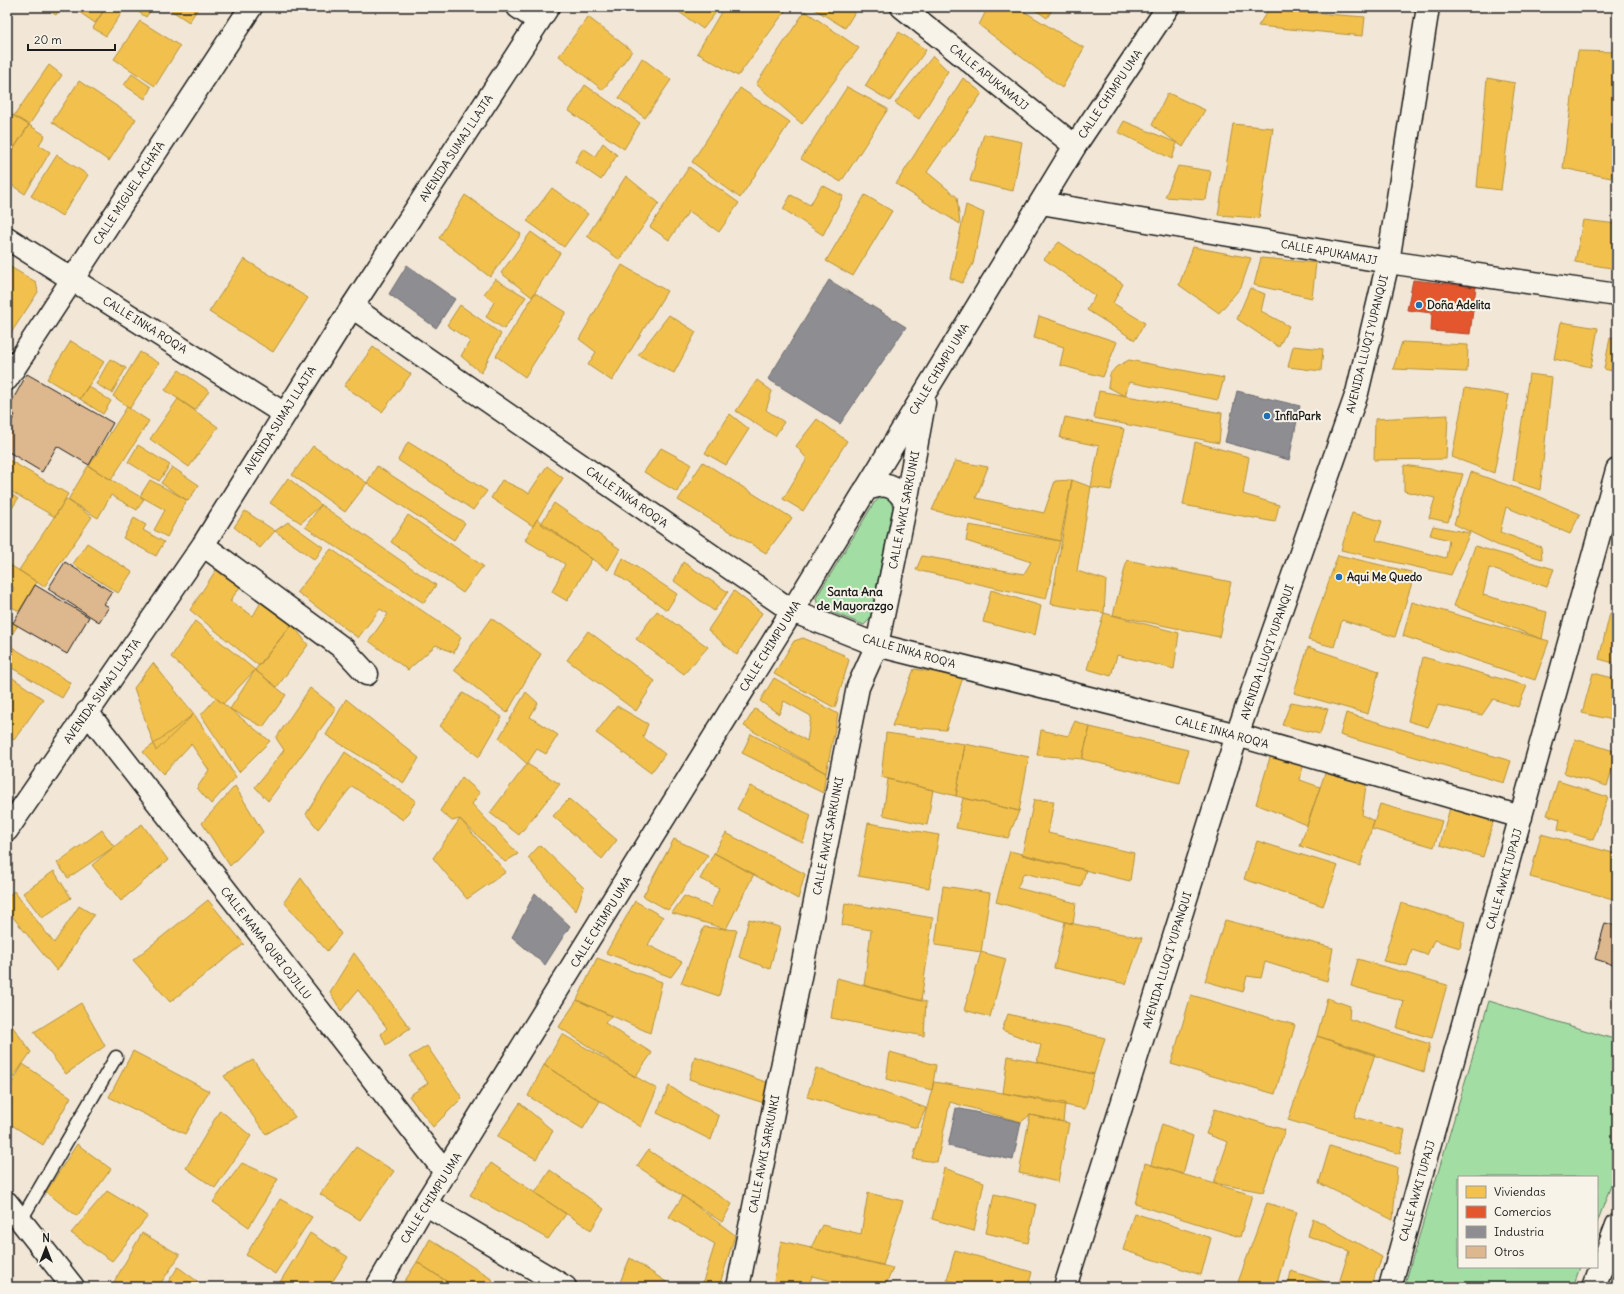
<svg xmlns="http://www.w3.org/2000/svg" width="1624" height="1294" viewBox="0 0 1624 1294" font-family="Delius,sans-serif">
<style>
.green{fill:#a2dea4;stroke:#5f7d60}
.homes{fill:#f2c14e;stroke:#b2903f}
.shops{fill:#e4572e;stroke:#a84529}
.industry{fill:#8d8d92;stroke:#6b6b6f}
.building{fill:#ddb78e;stroke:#1c1c1c}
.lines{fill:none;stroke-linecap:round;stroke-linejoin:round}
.lane-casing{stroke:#1c1c1c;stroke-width:15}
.street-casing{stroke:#1c1c1c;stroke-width:25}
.secondary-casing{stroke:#1c1c1c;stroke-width:25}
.lane{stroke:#f7f3e8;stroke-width:12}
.street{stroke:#f7f3e8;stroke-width:22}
.secondary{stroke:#f7f3e8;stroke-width:22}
.poi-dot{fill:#1f6fb2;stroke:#f7f3e8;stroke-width:1.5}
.labels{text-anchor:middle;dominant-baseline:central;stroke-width:4;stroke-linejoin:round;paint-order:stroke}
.street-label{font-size:11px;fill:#1c1c1c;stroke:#f7f3e8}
.poi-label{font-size:11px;font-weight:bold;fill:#1c1c1c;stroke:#f7f3e8;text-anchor:start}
.neighbourhood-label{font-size:12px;font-weight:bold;fill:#1c1c1c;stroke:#f7f3e8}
</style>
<rect width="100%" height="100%" fill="#f2e7d6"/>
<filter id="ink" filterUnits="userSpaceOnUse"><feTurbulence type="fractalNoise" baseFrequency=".025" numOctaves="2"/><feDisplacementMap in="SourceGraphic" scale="8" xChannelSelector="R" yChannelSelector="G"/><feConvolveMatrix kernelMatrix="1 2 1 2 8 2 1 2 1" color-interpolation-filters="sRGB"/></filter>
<g filter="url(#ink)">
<path class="green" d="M881 497 889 499 893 507 870 619 864 625 818 607 816 598 874 503Z
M1489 1001 1617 1040V1169L1597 1223V1177H1459V1267H1580L1573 1287H1404Z"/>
<path class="homes" d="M43 7H61L56 15Z
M72 7H106L95 23Z
M106 7H126L106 36 93 28Z
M131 7H153L146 17Z
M166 7H199L189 22Z
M672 7H720L703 29Z
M724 7H788L738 76 697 53Z
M811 7H858L845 28Z
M988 7H1017L1084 48 1062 88 979 25Z
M1031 7H1054L1047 18Z
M1270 7H1305L1302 12 1365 17 1363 36 1258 26Z
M805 11 859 48 802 124 756 84Z
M588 17 632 51 603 90 559 56Z
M140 21 180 46 155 86 114 59Z
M899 32 926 50 890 101 865 86Z
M1578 51 1617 52V119L1611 178 1563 168Z
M933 56 948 71 919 119 895 103Z
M642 58 671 80 645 118 619 98Z
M49 65 62 75 29 125 14 116Z
M132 74 151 87 145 99 124 85Z
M963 78 982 93 927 172 957 197 960 224 896 184Z
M1487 78 1515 83 1501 190 1477 187Z
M79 81 136 119 109 161 52 122Z
M585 85 640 123 624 149 569 111Z
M847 87 888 109 841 182 801 159Z
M740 88 790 122 740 198 692 162Z
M1168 93 1205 110 1183 147 1152 125Z
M8 112 29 125 7 159V113Z
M1124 121 1177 143 1172 159 1118 132Z
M1233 124 1273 128 1259 218 1218 215Z
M29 125 45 135 39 145 50 152 25 194 7 182V159Z
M984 134 1022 142 1013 191 970 181Z
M603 143 617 155 601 180 575 162 583 148 595 156Z
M57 155 88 175 62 216 31 196Z
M1178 166 1211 171 1206 200 1165 197Z
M689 167 739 203 719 232 689 211 669 240 650 227Z
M626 176 659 203 620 260 587 236Z
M822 185 843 196 823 235 783 209 791 195 810 205Z
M552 188 588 214 564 247 527 221Z
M465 195 521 234 490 277 439 238Z
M865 195 892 211 853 276 826 261Z
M966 205 984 213 973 264 962 283 950 278Z
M1583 220 1617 224V269L1575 262Z
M531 232 560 253 532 297 501 273Z
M1059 242 1123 284 1113 303 1145 323 1135 340 1087 310 1095 296 1044 259Z
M1193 247 1251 258 1241 287 1219 313 1179 285Z
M1261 258 1316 263 1312 298 1254 285Z
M244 259 308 298 273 352 209 312Z
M7 265 36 282 38 292 11 333 7 331Z
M622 265 667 291 612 381 588 365 596 352 579 339Z
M495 279 526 297 504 329 486 317 494 302 484 294Z
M1250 288 1265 294 1261 311 1289 326 1279 347 1237 319Z
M535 293 566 312 525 377 496 356Z
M460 305 501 334 481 373 461 356 470 341 447 325Z
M669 315 696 332 674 373 638 355Z
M1039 316 1117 342 1103 377 1060 365 1064 347 1034 338Z
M1561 322 1598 328 1591 367 1554 359Z
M1610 338 1617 339V372L1604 369Z
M71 341 104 362 80 399 47 379Z
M1402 342 1468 345 1467 372 1393 369Z
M1293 346 1323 349 1321 371 1288 367Z
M373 347 411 374 382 412 344 386Z
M140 352 159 363 130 408 113 396Z
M110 359 126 368 112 393 96 384Z
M1129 360 1224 378 1218 400 1129 382 1125 396 1108 387 1110 374 1116 367Z
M179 370 209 391 195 410 165 390Z
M1529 374 1552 377 1540 490 1513 481Z
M757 380 772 391 766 410 784 422 775 436 736 411Z
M88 386 111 401 103 414 80 399Z
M1465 388 1509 395 1494 473 1452 457Z
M1099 391 1222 413 1219 443 1094 418Z
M178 399 218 427 189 467 150 439Z
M127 407 149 421 111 480 89 466Z
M730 414 749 429 726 465 705 453Z
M1448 415 1446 459 1374 460 1375 419Z
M1065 417 1124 429 1111 490 1091 487 1099 446 1060 438Z
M817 419 847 441 803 511 783 499 807 459 796 446Z
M408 442 487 491 473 510 398 460Z
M1195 442 1249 457 1243 494 1279 505 1275 522 1183 505Z
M138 445 170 465 159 481 128 462Z
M313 446 367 483 345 512 292 475Z
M661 448 691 464 677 492 644 472Z
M7 459 68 494 55 517 7 489Z
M955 461 988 467 976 498 1044 513 1055 481 1072 480 1060 541 932 510Z
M703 462 792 518 766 553 678 500Z
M1404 465 1463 474 1448 522 1429 518 1435 498 1404 491Z
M88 466 144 499 137 510 111 495 98 518 68 500Z
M377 466 465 523 454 540 367 483Z
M547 466 563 478 533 526 491 498 502 480 529 493Z
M172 467 199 485 188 501 161 483Z
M1471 472 1538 496 1580 514 1570 534 1506 507 1500 532 1541 547 1542 559 1499 546 1454 524Z
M288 478 321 505 301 523 270 503Z
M150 480 187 500 167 537 154 530 165 510 140 496Z
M1072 480 1091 487 1077 571 1106 580 1104 613 1051 604Z
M7 491 18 499 7 516Z
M66 499 92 517 44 587 19 570Z
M554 503 620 549 608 570 541 524Z
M321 505 436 585 424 603 305 527Z
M245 511 275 531 260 548 234 527Z
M1352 513 1382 521 1376 540 1446 558 1449 540 1430 535 1433 526 1470 533 1451 575 1341 550Z
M408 515 483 566 463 593 391 542Z
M134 518 146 525 143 530 164 542 156 556 123 538Z
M537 519 592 559 567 601 552 592 565 564 525 540Z
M288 522 323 547 315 560 275 531Z
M969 525 1060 541 1046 599 916 570 922 556 1024 574 1031 562 966 541Z
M87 543 132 572 118 593 73 564Z
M1475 546 1554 569 1547 587 1489 568 1483 595 1547 612 1542 639 1454 606Z
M331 549 461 637 454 653 436 645 408 670 369 641 388 614 380 609 358 638 297 592Z
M1338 555 1415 573 1395 637 1342 620 1334 647 1308 640Z
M623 558 677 594 667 610 616 574Z
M1127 560 1231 582 1219 637 1113 615Z
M683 562 728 592 714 611 674 581Z
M7 563 37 582 19 611 7 604V600L14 588 7 583Z
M216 570 240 587 230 601 253 616 261 602 292 624 259 666 190 610Z
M991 590 1041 606 1035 635 983 622Z
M734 591 762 613 737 655 708 630Z
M1412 602 1549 641 1535 680 1403 636Z
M657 611 708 647 684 674 636 639Z
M1104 613 1179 633 1174 669 1117 655 1111 676 1087 669Z
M1610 613 1617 614V664L1599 659Z
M491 618 541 654 507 713 454 670Z
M7 619 18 625 7 642Z
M195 621 255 670 223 704 171 657Z
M292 624 308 645 277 687 255 670Z
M588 631 655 681 636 711 567 660Z
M803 638 844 655 849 660 835 708 774 674 794 641Z
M7 644 71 683 62 698 7 665Z
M1308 647 1379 671 1368 714 1294 693Z
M1423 657 1527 686 1518 707 1493 699 1482 715 1438 705 1428 727 1408 721Z
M153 663 194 714 156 751 134 688Z
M914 669 963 677 946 730 892 726Z
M255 670 286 695 263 727 230 709Z
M1593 673 1617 679V721L1582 713Z
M7 674 43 699 14 740 7 735Z
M774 678 838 714 826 773 744 726 755 709 807 741 811 716 784 701 779 714 760 701Z
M310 688 336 708 268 801 255 787 284 750 276 738Z
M526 692 538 703 530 717 558 735 546 754 537 749 527 764 499 738Z
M463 693 502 717 479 757 440 726Z
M216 698 270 741 239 772 201 715Z
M346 699 419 758 404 783 326 735Z
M1291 702 1328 709 1320 734 1282 725Z
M617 706 648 724 643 737 665 754 651 773 596 733Z
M1346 713 1511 761 1504 783 1340 735Z
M194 714 236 777 211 804 197 788 209 770 191 744 163 774 143 752Z
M1075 721 1090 727 1082 759 1037 755 1041 730 1068 736Z
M1090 727 1188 750 1180 783 1082 759Z
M886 733 965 744 956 796 881 777Z
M751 734 826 773 823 793 742 753Z
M1575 739 1617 752 1607 786 1564 773Z
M965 744 1029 757 1019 811 956 796Z
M345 752 416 801 403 820 352 786 318 829 306 814Z
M1271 754 1304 761 1300 780 1320 787 1307 825 1256 804Z
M527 764 560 784 519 835 490 813Z
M1325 773 1366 785 1362 815 1374 821 1360 866 1300 846Z
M462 777 480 793 472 804 518 854 505 862 460 819 452 821 440 811Z
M888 779 933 790 927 825 883 815Z
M1558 781 1608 797 1593 840 1558 829 1560 819 1547 815Z
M235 786 263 832 230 866 202 823Z
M750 786 811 815 803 843 737 809Z
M963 798 1019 811 1008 838 956 828Z
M569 799 617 840 602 859 553 816Z
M1034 800 1054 801 1048 833 1134 853 1130 881 1022 855Z
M1380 804 1442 821 1434 847 1372 829Z
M1451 804 1495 816 1483 857 1440 845Z
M460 819 506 872 467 899 433 858Z
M868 823 939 835 929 888 858 876Z
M142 824 168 860 121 901 92 865Z
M102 830 114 847 68 878 57 863Z
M1617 830V850L1612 848Z
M726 833 805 874 798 899 714 853Z
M1541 834 1617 854V900L1530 877Z
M674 839 708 855 668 910 643 896Z
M1257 841 1338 866 1323 906 1244 879Z
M540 845 584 888 576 911 528 858Z
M1010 851 1086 870 1081 887 1024 873 1017 888 1076 903 1073 924 996 902Z
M714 853 754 874 726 929 672 913 684 896 711 907 719 888 700 879Z
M54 871 71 898 42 918 23 893Z
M301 878 341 934 327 951 284 902Z
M943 886 990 893 981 952 935 945Z
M14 891 54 943 79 906 94 915 57 971 7 910V897Z
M208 900 244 944 170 1002 133 960Z
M635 901 663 917 648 945 682 962 671 977 606 953Z
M845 903 933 918 921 1001 864 986 871 930 842 925Z
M1401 903 1465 922 1460 948 1434 940 1427 955 1412 950 1407 966 1383 961Z
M749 919 780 927 770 969 739 957Z
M1225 920 1333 948 1327 981 1265 962 1261 978 1247 976 1243 992 1205 981Z
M1065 922 1142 938 1126 984 1054 968Z
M704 927 737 930 719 996 681 983Z
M981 952 1006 959 990 1017 964 1010Z
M354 953 410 1028 386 1045 381 1034 387 1028 358 990 341 1011 330 992Z
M597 958 662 982 650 1033 577 1000Z
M1358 959 1447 985 1432 1038 1397 1028 1404 1001 1351 986Z
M837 978 926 1002 924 1036 831 1018Z
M1191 995 1295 1025 1275 1094 1171 1064Z
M1327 998 1350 1006 1349 1019 1430 1044 1424 1072 1317 1036Z
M577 1000 611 1016 605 1023 652 1053 635 1077 559 1027Z
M81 1003 105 1046 66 1074 34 1032Z
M1008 1014 1105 1038 1094 1074 1037 1062 1041 1045 1002 1030Z
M7 1019 31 1052 7 1086Z
M562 1034 657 1089 641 1127 544 1065Z
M1317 1036 1375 1054 1354 1117 1405 1130 1400 1154 1288 1120Z
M427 1046 462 1098 433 1127 409 1096 428 1083 409 1057Z
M133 1051 209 1091 185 1134 109 1097Z
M890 1052 936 1065 932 1090 886 1079Z
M695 1056 768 1083 764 1103 689 1079Z
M1008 1056 1094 1074 1085 1109 1003 1093Z
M253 1060 295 1117 266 1134 224 1076Z
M23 1064 71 1097 43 1145 7 1122V1092Z
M544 1065 600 1101 583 1129 528 1096Z
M816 1068 926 1108 917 1128 807 1097Z
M934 1082 1065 1103 1063 1122 1030 1115 1021 1122 950 1102 937 1162 913 1159Z
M669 1086 719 1116 711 1140 657 1113Z
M520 1103 553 1131 536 1159 497 1137Z
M1215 1109 1285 1130 1263 1192 1214 1183 1228 1142 1206 1134Z
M220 1110 251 1136 215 1188 186 1168Z
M1030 1115 1069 1123 1058 1182 1019 1173Z
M1162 1124 1193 1136 1183 1174 1151 1165Z
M77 1144 111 1169 77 1216 46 1192Z
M1330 1146 1397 1167 1393 1220 1319 1183Z
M356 1147 394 1171 360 1220 320 1194Z
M648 1150 732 1204 722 1222 637 1166Z
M242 1163 278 1179 249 1227 213 1202Z
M491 1163 566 1214 548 1239 470 1195Z
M1145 1163 1252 1195 1240 1237 1135 1204Z
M944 1168 984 1182 974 1231 932 1219Z
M550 1170 604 1209 591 1230 535 1193Z
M107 1191 148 1216 112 1261 71 1233Z
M868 1193 903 1201 883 1265 811 1248 822 1225 861 1234Z
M994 1194 1036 1204 1028 1243 986 1233Z
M683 1196 735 1235 719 1287 702 1285 715 1244 669 1217Z
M280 1199 312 1217 275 1274 246 1255Z
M1267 1203 1297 1212 1276 1287H1254L1238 1282Z
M1134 1213 1211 1238 1201 1275 1123 1250Z
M1313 1218 1382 1257 1370 1287H1288L1291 1271 1338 1286 1349 1251 1308 1236Z
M142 1233 180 1255 158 1287H121L114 1282Z
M310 1233 348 1257 329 1287H277Z
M430 1239 493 1280 489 1287H455L417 1262Z
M781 1241 811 1248 893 1268 885 1287H857L812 1276 808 1287H773Z
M955 1250 1032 1272 1028 1287H977L947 1280Z
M630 1258 674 1287H618Z
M417 1262 455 1287H401Z
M178 1267 205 1287H165Z"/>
<path class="shops" d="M1413 280 1476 287 1470 334 1431 331 1432 313 1407 310Z"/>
<path class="industry" d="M407 265 455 299 436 328 389 294Z
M829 280 906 327 840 424 768 379Z
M1237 391 1300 406 1289 460 1225 442Z
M535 893 570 926 545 965 512 937Z
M956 1108 1021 1122 1013 1160 948 1146Z"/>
<path class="building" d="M27 374 113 423 89 465 57 446 42 472 7 451V429L15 415 7 410Z
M65 562 112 592 104 604 109 607 99 622 48 589Z
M35 585 89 617 67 654 13 623Z
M1605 923 1617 926V966L1595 959Z"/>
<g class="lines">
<defs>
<path id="lane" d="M21 1220 116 1057"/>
<path id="street" d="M518 7 539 21
M902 7 1075 146
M1041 203 1388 262 1617 295
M7 238 283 413
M352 307 792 611 877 645 1237 735 1521 817
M7 379 251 7
M865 490C885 482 895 484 906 503
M203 545 344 649 367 674
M87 712 446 1173
M7 830 203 545 352 307 548 7
M7 1203 73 1287
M425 1204 565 1287
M377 1287 425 1204 792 611 1075 146 1168 7
M738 1287 858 687 877 645 906 503 924 403
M1065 1287 1237 735 1357 393 1388 262 1428 7
M1390 1287 1617 470"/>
<path id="secondary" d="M1594 1287 1617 1225"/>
</defs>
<use href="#lane" class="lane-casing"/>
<use href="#street" class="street-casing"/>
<use href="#secondary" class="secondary-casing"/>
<use href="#lane" class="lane"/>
<use href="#street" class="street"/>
<use href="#secondary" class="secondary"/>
</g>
</g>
<g class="poi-dot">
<circle cx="1419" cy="305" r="4"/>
<circle cx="1267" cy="416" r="4"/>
<circle cx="1339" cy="577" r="4"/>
</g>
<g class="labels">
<g class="street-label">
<text transform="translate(989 77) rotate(39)">CALLE APUKAMAJJ</text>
<text transform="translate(1110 94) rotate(-56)">CALLE CHIMPU UMA</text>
<text transform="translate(456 148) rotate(-57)">AVENIDA SUMAJ LLAJTA</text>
<text transform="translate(129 193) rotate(-57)">CALLE MIGUEL ACHATA</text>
<text transform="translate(1329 252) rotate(10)">CALLE APUKAMAJJ</text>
<text transform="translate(145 325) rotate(32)">CALLE INKA ROQ'A</text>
<text transform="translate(1367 344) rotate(-76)">AVENIDA LLUQ'I YUPANQUI</text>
<text transform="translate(939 369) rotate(-59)">CALLE CHIMPU UMA</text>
<text transform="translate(280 420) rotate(-58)">AVENIDA SUMAJ LLAJTA</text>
<text transform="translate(627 497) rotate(35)">CALLE INKA ROQ'A</text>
<text transform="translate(904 510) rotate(-79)">CALLE AWKI SARKUNKI</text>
<text transform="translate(770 646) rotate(-58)">CALLE CHIMPU UMA</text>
<text transform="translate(909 651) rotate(16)">CALLE INKA ROQ'A</text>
<text transform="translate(1267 652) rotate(-71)">AVENIDA LLUQ'I YUPANQUI</text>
<text transform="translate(102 691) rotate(-55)">AVENIDA SUMAJ LLAJTA</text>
<text transform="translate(1222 732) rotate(15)">CALLE INKA ROQ'A</text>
<text transform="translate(828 836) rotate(-79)">CALLE AWKI SARKUNKI</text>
<text transform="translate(1504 879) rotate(-74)">CALLE AWKI TUPAJJ</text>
<text transform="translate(601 922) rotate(-58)">CALLE CHIMPU UMA</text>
<text transform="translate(266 943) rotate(52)">CALLE MAMA QURI OJJLLU</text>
<text transform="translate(1167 960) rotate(-73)">AVENIDA LLUQ'I YUPANQUI</text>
<text transform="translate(764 1154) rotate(-79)">CALLE AWKI SARKUNKI</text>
<text transform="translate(1417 1191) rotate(-74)">CALLE AWKI TUPAJJ</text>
<text transform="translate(431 1198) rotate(-58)">CALLE CHIMPU UMA</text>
</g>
<g class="poi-label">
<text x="1427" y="305">Doña Adelita</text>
<text x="1275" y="416">InflaPark</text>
<text x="1347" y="577">Aqui Me Quedo</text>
</g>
<g class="neighbourhood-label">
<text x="855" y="591">Santa Ana<tspan x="855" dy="14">de Mayorazgo</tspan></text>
</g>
</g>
<rect width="1624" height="1294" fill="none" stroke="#f7f3e8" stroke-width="24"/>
<rect x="12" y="12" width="1600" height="1270" fill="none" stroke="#1c1c1c" stroke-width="1.5" filter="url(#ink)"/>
<rect x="1458" y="1176" width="140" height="92" fill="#f7f3e8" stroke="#9f9d96"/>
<rect x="1466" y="1186" width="20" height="12" fill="#f2c14e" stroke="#9f9d96"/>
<text x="1494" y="1196" font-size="12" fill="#1c1c1c">Viviendas</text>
<rect x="1466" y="1206" width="20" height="12" fill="#e4572e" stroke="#9f9d96"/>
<text x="1494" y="1216" font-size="12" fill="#1c1c1c">Comercios</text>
<rect x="1466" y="1226" width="20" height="12" fill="#8d8d92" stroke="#9f9d96"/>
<text x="1494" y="1236" font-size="12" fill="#1c1c1c">Industria</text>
<rect x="1466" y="1246" width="20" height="12" fill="#ddb78e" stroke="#9f9d96"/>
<text x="1494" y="1256" font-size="12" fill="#1c1c1c">Otros</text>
<g transform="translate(46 1248)" stroke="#f7f3e8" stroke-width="3" paint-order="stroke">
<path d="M0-3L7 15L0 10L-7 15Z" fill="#1c1c1c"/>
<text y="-6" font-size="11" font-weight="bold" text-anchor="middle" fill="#1c1c1c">N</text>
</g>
<path d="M28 44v6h87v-6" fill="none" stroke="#1c1c1c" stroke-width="2"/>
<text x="34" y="44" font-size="12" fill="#1c1c1c" stroke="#f7f3e8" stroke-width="3" paint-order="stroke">20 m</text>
</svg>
